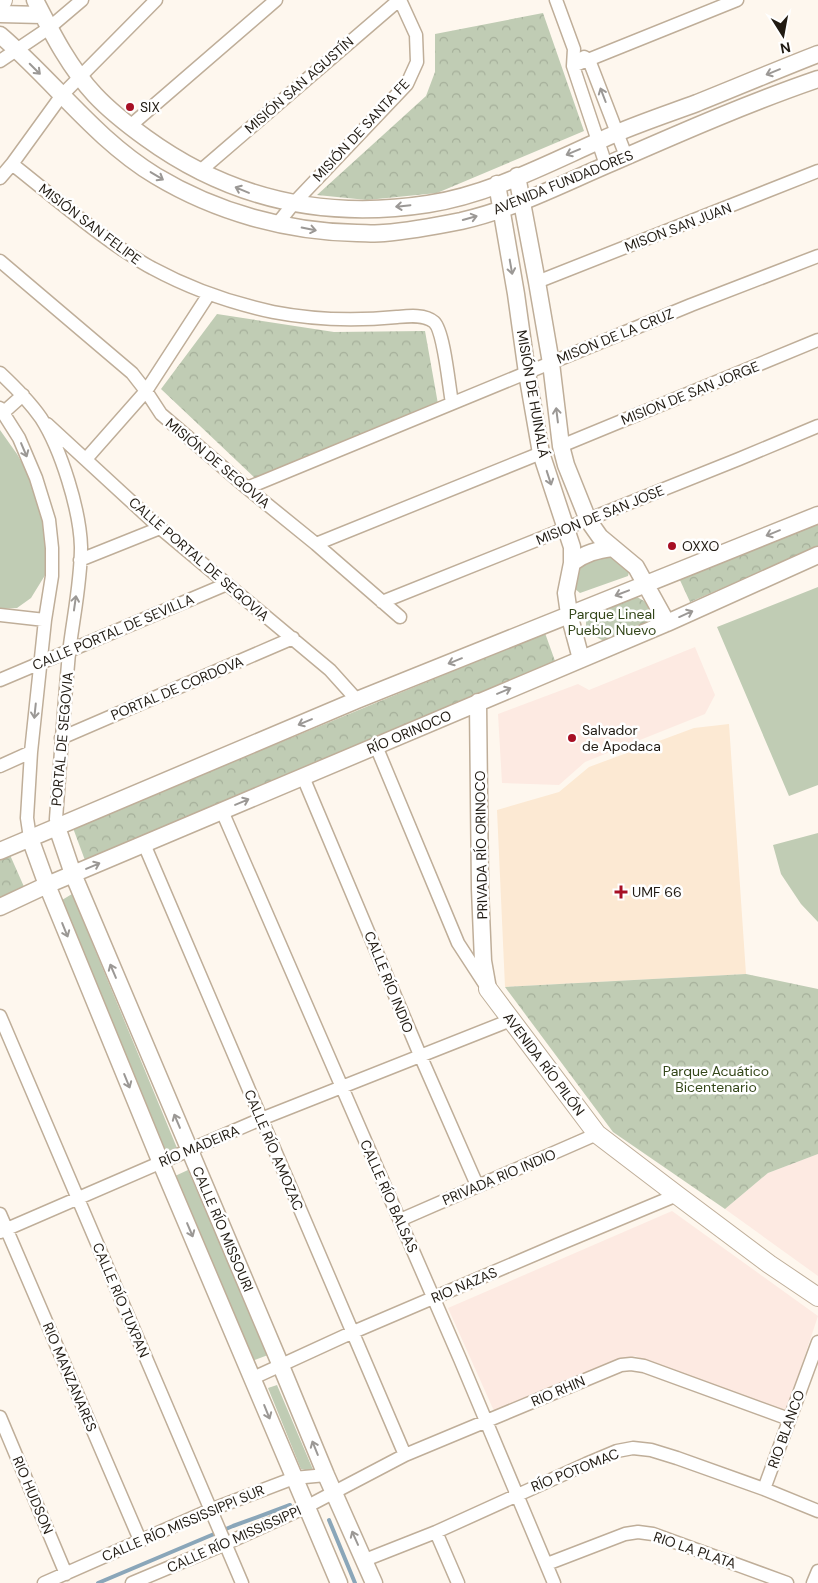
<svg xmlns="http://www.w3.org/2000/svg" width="818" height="1583" viewBox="0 0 818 1583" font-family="'DM Sans',sans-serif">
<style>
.built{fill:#fce9d3}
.education{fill:#fdeae2}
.green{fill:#c0ccb4}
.forest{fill:url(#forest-crowns)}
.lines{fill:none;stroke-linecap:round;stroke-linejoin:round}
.stream{stroke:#8aa6b9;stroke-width:4}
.minor-casing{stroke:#bfae99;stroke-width:15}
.tertiary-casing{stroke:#bfae99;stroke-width:19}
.secondary-casing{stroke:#bfae99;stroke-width:20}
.minor{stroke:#fff;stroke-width:12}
.tertiary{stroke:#fff;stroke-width:16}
.secondary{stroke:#fff;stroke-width:18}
.oneway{stroke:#9b9895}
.poi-dot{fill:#a70f24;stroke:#fff;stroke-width:2}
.labels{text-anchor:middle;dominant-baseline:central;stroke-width:5;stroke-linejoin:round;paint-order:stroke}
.street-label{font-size:14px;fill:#211b13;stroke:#fff}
.poi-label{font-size:14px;fill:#211b13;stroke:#fff;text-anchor:start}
.park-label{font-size:14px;fill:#334619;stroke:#fff}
</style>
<defs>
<pattern id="forest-crowns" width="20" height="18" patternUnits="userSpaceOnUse" patternTransform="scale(1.25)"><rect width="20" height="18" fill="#c0ccb4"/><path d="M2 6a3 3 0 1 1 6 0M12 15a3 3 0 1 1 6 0" fill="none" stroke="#a5af9a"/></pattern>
</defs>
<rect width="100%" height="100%" fill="#fef7ee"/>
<path class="built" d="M729 724 746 974 505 987 497 810 559 792 589 767 694 728Z"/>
<path class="education" d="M695 647 715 695 705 714 585 762 559 785 502 783 498 714 578 684 589 690Z
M818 1154V1276L725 1209 768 1173Z
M672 1211 818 1316 786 1412 635 1356 494 1411 448 1308Z"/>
<path class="green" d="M0 430 17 454 34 484 49 553 47 572 31 598 17 608 0 609Z
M603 556 613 557 627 565 629 572 628 576 580 593 574 588C579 563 580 565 603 556Z
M818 587V785L789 796 717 627Z
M818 833V922L801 904 781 874 773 845Z
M72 894 177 1148 167 1154 62 900Z
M188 1170 268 1355 252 1361 175 1176Z
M277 1385 314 1472 301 1469 268 1388Z"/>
<path class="forest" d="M543 13 584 131 437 193 367 200 317 195 426 96 435 72V34Z
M217 314 334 332 425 331 438 404 256 479 161 389Z
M818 522V547L690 602 679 578Z
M637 597 651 605 653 618 645 625 604 641 586 632V616Z
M545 633 555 661 86 863 73 828Z
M10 855 25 889 0 900V859Z
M746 974 818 989V1154L768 1173 725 1209 613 1132 505 987Z"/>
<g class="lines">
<path class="stream" d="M329 1520 355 1583
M98 1583 233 1526 290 1505"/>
<defs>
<path id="minor" d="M556 0 574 49 573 66 606 165
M584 57 589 60 626 156
M0 61 49 28 82 0
M573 66 737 0
M130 126 276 0
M12 164C49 193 84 224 123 250 132 256 142 263 152 268 189 288 231 303 273 312 314 320 355 321 397 317 408 316 425 314 434 322 444 331 449 387 452 403
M199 172 399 0
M0 178 12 164 62 95 156 0
M278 223 294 203 407 84 417 62 416 35 400 0
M0 261 132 373 146 391 161 414 247 488 316 544 400 617
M537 282 818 171
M0 373C15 387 29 401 41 418 61 449 80 510 81 547 81 583 73 618 69 653 64 708 60 764 56 819L57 827
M0 408 19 438 36 478 49 520 52 548V576L45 620 31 752 27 818 30 838
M4 412 23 395
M47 424 160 528 330 670 357 700
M561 446 818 340
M86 459 146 391 209 294
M247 488 691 305 818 256
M316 544 541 453
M80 560 160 528
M382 602 739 459 818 426
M0 615 45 620
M0 680 227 584
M61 738 293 638
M376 746 458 943 486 986
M0 766 31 752
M303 777 420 1055 477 1185
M222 811 460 1359 554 1583
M144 844 405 1455
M0 1016 242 1583
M0 1214 140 1540
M400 1220 597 1134
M0 1232 261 1119 511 1020
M253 1378 351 1333 557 1245 677 1195
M0 1417 66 1574
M764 1489 818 1342
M436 1532 458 1583
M365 1560 436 1532 586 1464 617 1451 633 1448 651 1450 677 1458 764 1489 818 1511
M547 1564 625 1534 638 1532 653 1534 787 1583
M44 1583 210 1510 294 1478 326 1475
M132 1583 225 1544 306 1507 405 1455 621 1365 631 1364 644 1366 789 1419
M813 1583 818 1571"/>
<path id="tertiary" d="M35 0C52 33 69 67 95 95 110 111 128 125 146 138 230 199 325 220 428 204 494 194 556 159 617 133 643 122 670 113 697 103 737 87 777 70 818 54
M0 14 42 15
M0 35C54 81 95 139 156 176 216 212 287 232 357 233 366 233 375 234 384 233 409 231 436 226 461 221 510 210 556 187 602 167 673 136 745 104 818 79
M517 176 537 282 551 363 561 446 566 465 588 520 600 537 636 567 667 623
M497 184 516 294 527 373 541 453 572 547V563L566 593 569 614 581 659
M572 563C585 553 597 550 613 548
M478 702 480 889 483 961 488 989
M57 827 73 874 281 1366 326 1475 374 1583
M30 838 47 885 161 1163 339 1583
M0 851 357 700 818 515
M0 907 47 885 667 623 818 555"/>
<path id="secondary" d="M0 5 3 0
M488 989 597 1134 677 1195 769 1264 818 1297"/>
</defs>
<use href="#minor" class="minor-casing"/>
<use href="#tertiary" class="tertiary-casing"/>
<use href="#secondary" class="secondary-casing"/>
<use href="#minor" class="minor"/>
<use href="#tertiary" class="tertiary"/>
<use href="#secondary" class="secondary"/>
</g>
<defs><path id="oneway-shaft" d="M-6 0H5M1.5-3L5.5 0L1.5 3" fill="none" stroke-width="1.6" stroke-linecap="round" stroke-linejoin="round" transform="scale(1.25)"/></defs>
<g class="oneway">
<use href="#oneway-shaft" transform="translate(35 69) rotate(45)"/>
<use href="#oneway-shaft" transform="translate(773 72) rotate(158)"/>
<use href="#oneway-shaft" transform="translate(603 95) rotate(-111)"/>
<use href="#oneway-shaft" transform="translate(573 152) rotate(157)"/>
<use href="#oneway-shaft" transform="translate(157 176) rotate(31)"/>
<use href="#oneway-shaft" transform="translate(242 190) rotate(-157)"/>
<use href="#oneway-shaft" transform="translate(403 206) rotate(174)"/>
<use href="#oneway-shaft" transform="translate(470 218) rotate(-16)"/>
<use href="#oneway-shaft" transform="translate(309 229) rotate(11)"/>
<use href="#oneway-shaft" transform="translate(511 267) rotate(80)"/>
<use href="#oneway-shaft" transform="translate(557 415) rotate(-97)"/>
<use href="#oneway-shaft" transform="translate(24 450) rotate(67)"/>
<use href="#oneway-shaft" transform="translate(549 478) rotate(72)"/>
<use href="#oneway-shaft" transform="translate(773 533) rotate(158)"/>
<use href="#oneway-shaft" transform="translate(622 593) rotate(159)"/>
<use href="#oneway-shaft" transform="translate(75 603) rotate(-82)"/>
<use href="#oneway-shaft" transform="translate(686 614) rotate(-24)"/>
<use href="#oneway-shaft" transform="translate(455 661) rotate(158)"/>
<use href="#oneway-shaft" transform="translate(504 691) rotate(-23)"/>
<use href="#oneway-shaft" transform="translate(35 711) rotate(96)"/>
<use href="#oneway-shaft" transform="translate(305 722) rotate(157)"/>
<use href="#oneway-shaft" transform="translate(242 802) rotate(-23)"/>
<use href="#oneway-shaft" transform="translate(93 866) rotate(-23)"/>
<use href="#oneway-shaft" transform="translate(65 930) rotate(68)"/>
<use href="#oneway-shaft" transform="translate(113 971) rotate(-113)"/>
<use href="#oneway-shaft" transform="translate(127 1081) rotate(68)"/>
<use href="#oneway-shaft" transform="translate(177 1121) rotate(-113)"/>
<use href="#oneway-shaft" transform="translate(190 1230) rotate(67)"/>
<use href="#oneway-shaft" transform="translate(267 1412) rotate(68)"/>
<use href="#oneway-shaft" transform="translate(315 1448) rotate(-112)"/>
<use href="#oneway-shaft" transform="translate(355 1538) rotate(-114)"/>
</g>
<g class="poi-dot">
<circle cx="130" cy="107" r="5"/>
<circle cx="672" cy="546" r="5"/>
<circle cx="572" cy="738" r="5"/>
<path d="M618.5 884.5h5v5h5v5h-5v5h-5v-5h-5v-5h5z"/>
</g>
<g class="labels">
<g class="street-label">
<text transform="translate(299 85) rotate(-41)">MISIÓN SAN AGUSTÍN</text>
<text transform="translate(361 130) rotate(-47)">MISIÓN DE SANTA FE</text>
<text transform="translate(563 182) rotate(-22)">AVENIDA FUNDADORES</text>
<text transform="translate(90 224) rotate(37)">MISIÓN SAN FELIPE</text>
<text transform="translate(678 227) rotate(-21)">MISON SAN JUAN</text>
<text transform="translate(615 336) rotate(-22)">MISON DE LA CRUZ</text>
<text transform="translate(690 393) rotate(-22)">MISION DE SAN JORGE</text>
<text transform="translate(533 394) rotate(80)">MISIÓN DE HUINALÁ</text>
<text transform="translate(218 463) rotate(40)">MISIÓN DE SEGOVIA</text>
<text transform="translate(600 515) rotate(-22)">MISION DE SAN JOSE</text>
<text transform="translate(199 559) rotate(41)">CALLE PORTAL DE SEGOVIA</text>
<text transform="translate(113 632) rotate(-23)">CALLE PORTAL DE SEVILLA</text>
<text transform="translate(177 688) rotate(-23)">PORTAL DE CORDOVA</text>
<text transform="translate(409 732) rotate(-23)">RÍO ORINOCO</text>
<text transform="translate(62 739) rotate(-85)">PORTAL DE SEGOVIA</text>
<text transform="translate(481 845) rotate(-91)">PRIVADA RÍO ORINOCO</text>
<text transform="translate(389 982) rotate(68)">CALLE RÍO INDIO</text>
<text transform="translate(544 1064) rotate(53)">AVENIDA RÍO PILÓN</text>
<text transform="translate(199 1146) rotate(-23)">RÍO MADEIRA</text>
<text transform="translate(274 1150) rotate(67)">CALLE RÍO AMOZAC</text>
<text transform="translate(499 1177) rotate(-23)">PRIVADA RIO INDIO</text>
<text transform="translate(389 1196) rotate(66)">CALLE RÍO BALSAS</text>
<text transform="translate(223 1229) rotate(67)">CALLE RÍO MISSOURI</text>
<text transform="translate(464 1285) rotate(-23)">RIO NAZAS</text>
<text transform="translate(121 1300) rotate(67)">CALLE RÍO TUXPAN</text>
<text transform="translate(70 1377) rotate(67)">RIO MANZANARES</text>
<text transform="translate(558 1391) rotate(-23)">RIO RHIN</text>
<text transform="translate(786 1429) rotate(-70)">RIO BLANCO</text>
<text transform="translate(575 1470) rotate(-22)">RÍO POTOMAC</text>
<text transform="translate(33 1495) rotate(67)">RIO HUDSON</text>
<text transform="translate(183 1523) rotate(-23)">CALLE RÍO MISSISSIPPI SUR</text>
<text transform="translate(234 1539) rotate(-24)">CALLE RÍO MISSISSIPPI</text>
<text transform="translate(695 1550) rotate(19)">RIO LA PLATA</text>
</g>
<g class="poi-label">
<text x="140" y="107">SIX</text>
<text x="682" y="546">OXXO</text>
<text x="582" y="730">Salvador<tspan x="582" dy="16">de Apodaca</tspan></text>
<text x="632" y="892">UMF 66</text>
</g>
<g class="park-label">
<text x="612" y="614">Parque Lineal<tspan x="612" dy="16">Pueblo Nuevo</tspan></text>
<text x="716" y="1071">Parque Acuático<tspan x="716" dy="16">Bicentenario</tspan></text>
</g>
</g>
<g transform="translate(783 35) rotate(169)" stroke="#ffffff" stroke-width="4" paint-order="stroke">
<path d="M0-4L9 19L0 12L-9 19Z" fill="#211b13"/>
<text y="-8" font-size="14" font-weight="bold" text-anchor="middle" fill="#211b13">N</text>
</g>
</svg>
